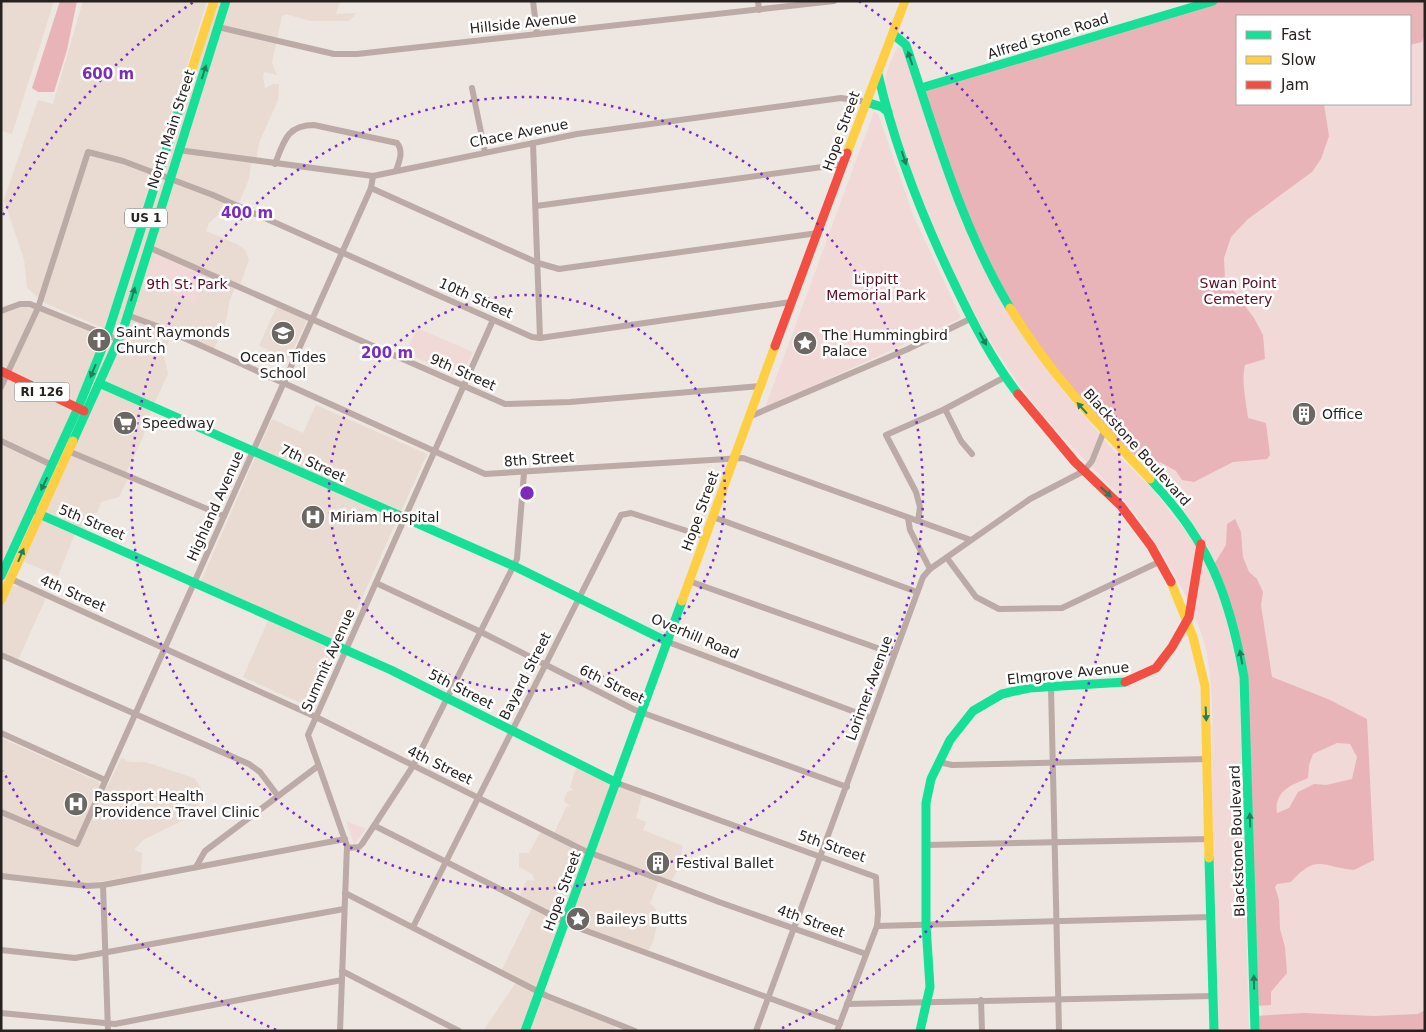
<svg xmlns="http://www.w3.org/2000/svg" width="1426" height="1032" font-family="'DejaVu Sans',sans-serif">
	<rect width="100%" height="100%" fill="#ede6e1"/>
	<g fill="#e9dbd1">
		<path d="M1,1h53l-42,133 -11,-3z"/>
		<path d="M83,1h124l-102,328 -60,-26 -18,-15 -3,-29 -20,-59 34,-100 15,4z"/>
		<path d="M214,1h126l-4,13 21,-1 -8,8h-39l-24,-7 -4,2 -10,47 5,12 -13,-3 -1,5 2,11 8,-4h6l-1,16 -19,43 -3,20 -5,1 -2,15 -11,26 -14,-3 -5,12 -10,9 -3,8 31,13 8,6 4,9 -9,26 -4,1 -6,13 -5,27 -13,27 -42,-17 -6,20 4,18 -15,32 -10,31 -17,36 3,4 -10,20 -18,5 -4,11 -7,6 -6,14 -8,-2 -18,45 -38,-16 -8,22 1,4h15l19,10 -30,66 -16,-7v-52l6,-17h-6v-273l24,-9 83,33z"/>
		<path d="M277,306l30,14 -18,39 -30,-13z"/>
		<path d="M316,405l111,49 -115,254 -69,-31 29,-65 -71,-31 71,-162 31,14z"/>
		<path d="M1,738l107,48 13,-28 9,4h15l49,16 7,10v14l-13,16 -45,22 -9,10 8,3 -1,22 -70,11 -70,-11z"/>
		<path d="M577,765l65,30 -6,23 10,4 -3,8 40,16 -6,25 -7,12 -11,-2 -9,22 6,6 -1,5 4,3 -6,25 -7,13 -79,-30 -26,72 74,29v5h-132l34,-50 -15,-11 30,-62 -14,-10 9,-18 8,1 -3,-7 -13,-7v-14h10l12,-22 12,5 13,-29 4,-1 -6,-5 1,-4 2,-5 6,-2 -3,-3z"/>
	</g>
	<g fill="#f1d9d8" fill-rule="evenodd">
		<path d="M1235,1h190v1030h-163l-8,-303 -14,-98 -31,-81 -49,-74 -63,-60zM1237,16h173v88h-173z"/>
		<path d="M898,47l6,1 149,330 60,72 43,43 34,44 21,33 10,26 18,79 10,356h-31c-2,-80 -5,-159 -6,-239 0,-43 4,-117 -10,-157 -12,-35 -32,-70 -52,-101 -29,-43 -72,-77 -105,-117 -65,-78 -110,-170 -141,-267 -4,-13 -21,-56 -19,-67 1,-12 7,-26 13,-36z"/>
		<path d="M874,112l4,2 36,103 47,101 -196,90z"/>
		<path d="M155,254l52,22 -12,28 -31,-13 1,-3 -20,-7z"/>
		<path d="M417,328l56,24 -13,26 -54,-25z"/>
		<path d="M346,821l20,8 -12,15z"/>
	</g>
	<g fill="#e9b4b8" fill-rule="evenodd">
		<path d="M60,1h17l-10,49 -13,42h-16l-6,-4z"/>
		<path d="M1218,1h207v33l-3,8 -12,3v-29h-173v88h87l5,32 -8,23 -9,13 -64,47 -17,18 -7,21 1,21 29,39 9,17 2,24 -20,6c-4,17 1,35 3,53l18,5 4,32 -3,4 -34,3 -39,20 -12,-2 -6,-9 -16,-9 -8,7 -19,-15 -44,-43 -47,-51 -76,-141 -44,-129z"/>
		<path d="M1235,519l6,13 2,25 6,15 8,7 6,13 -2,13 11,72 56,22 39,20 7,141 -20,10c-31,-3 -38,-17 -63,12l-14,2 -2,3 4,13 1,29 5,18 2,26 -16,19v13l-16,1 -11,-329 -31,-111 13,-21 1,-21zM1337,743l13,1 7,13 -5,22 -26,6 -12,-1 -16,8 -9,16 -12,5c-3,-22 14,-28 31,-35l1,-13 4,-11z"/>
		<path d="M1425,1010v21h-170v-15l49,-3 70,3 44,-2z"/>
	</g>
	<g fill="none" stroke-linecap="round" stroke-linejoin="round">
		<g stroke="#bbaaa5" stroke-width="6">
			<path d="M533,1l4,33"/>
			<path d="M758,1l1,9"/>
			<path d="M218,27l116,27h23l477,-53"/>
			<path d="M472,88l13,64"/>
			<path d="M533,143l7,195"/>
			<path d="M178,150l195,26 204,-42 264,-36 25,4"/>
			<path d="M275,164c9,-23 12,-39 39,-39l83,18c7,8 2,19 -1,28"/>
			<path d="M371,188l167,75 21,6 259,-36"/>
			<path d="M536,206l308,-42"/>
			<path d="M148,247l357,157 65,-2 191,-16"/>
			<path d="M1,311l19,-7h10l89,36"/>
			<path d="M127,315l35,13 323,146 258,-16 228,82"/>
			<path d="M1,387l37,-79 50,-156 35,9 90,34 319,142 8,1 251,-36"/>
			<path d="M945,409l16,32 11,13"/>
			<path d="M751,416l157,-67 64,-31"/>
			<path d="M1,441l51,24"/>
			<path d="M68,451l156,65"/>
			<path d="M713,517l204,75"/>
			<path d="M908,518l2,12 20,39"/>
			<path d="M918,521l2,-14 -4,-15 -30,-57 59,-26 60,-32"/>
			<path d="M947,558l29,39 23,12 63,-1 99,-47"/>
			<path d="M11,579l305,138 267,133 136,52 147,52"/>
			<path d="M689,581l205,73"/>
			<path d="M376,583l105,49 154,78 212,77"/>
			<path d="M668,642l203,76"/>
			<path d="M1,655l248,109 11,8 18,24"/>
			<path d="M1051,687l8,344"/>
			<path d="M1,733l104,47"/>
			<path d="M939,762l13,3 256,-6"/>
			<path d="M617,783l259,94 2,37 -1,12 -40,105"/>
			<path d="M1,812l76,32 294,-656 2,-12"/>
			<path d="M375,826l198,100 267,98"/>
			<path d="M926,845l284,-6"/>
			<path d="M347,848l12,-1 3,-3 51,-78 104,-207 7,-86"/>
			<path d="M196,867l9,-16 113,-85"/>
			<path d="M1,876l86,10 16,-1 242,-46"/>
			<path d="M103,885l5,146"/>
			<path d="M345,893l202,103 88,35"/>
			<path d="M877,926l335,-9"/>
			<path d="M413,927l208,-412 10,-2 75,24"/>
			<path d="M1,950l74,8 269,-49"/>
			<path d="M342,971l117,60"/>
			<path d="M981,1000l1,31"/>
			<path d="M847,1004l367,-8"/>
			<path d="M1,1013l114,11 227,-44"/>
			<path d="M340,1031l7,-185 -39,-111 185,-415"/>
			<path d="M756,1031l167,-454 7,-8 100,-70 54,-28 8,-10 12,-30"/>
		</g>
		<g stroke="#16e098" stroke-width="9">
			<path d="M893,34l13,11c30,90 55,181 104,263"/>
			<path d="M878,74c17,74 44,143 77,211 18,38 37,75 63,109"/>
			<path d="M921,88l292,-87"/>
			<path d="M866,102l16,5 6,5"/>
			<path d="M101,384l413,182 154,76"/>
			<path d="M73,441l50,-111 103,-329"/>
			<path d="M1150,479c59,62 79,115 94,198l11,354"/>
			<path d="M39,514l352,156 226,113"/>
			<path d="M1,576l77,-168 29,-72 82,-258"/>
			<path d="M1209,858l5,173"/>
			<path d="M525,1031l157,-430"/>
			<path d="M920,1031l10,-44 -4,-62v-122l5,-24 19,-39 23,-29 29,-17 27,-6 96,-6"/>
		</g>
		<g stroke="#ffcf43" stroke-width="9">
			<path d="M189,78l25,-77"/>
			<path d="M847,153l58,-152"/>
			<path d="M1010,308c40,66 88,116 140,171"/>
			<path d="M1171,582l22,55 12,49 4,172"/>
			<path d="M1,600l72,-159"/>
			<path d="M682,601l93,-255"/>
		</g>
		<g stroke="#f24e42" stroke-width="9">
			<path d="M775,346l72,-193"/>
			<path d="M1,371l83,40"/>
			<path d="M1018,394l57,68 46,44 30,40 20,36"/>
			<path d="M1125,682l31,-14 16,-21 17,-30 12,-73"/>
		</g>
	</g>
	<defs><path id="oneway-solid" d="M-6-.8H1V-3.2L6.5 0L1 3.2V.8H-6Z" transform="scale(1.25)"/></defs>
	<g fill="#1e815c">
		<use href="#oneway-solid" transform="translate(910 58) rotate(-109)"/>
		<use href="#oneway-solid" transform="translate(204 72) rotate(-72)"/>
		<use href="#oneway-solid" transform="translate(904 158) rotate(72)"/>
		<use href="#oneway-solid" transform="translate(133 294) rotate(-74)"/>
		<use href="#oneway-solid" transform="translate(983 339) rotate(61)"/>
		<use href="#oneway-solid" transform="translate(93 371) rotate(112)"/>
		<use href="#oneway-solid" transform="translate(1082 408) rotate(-132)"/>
		<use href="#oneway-solid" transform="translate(44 484) rotate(115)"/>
		<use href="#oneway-solid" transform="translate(1106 492) rotate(43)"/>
		<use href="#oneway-solid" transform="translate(21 555) rotate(-67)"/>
		<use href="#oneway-solid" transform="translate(1241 657) rotate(-100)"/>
		<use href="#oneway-solid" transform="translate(1206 714) rotate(87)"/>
		<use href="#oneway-solid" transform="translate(1250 820) rotate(-92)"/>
		<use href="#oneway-solid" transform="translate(1254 982) rotate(-91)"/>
	</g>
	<g fill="none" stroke="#7b2cbf" stroke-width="2.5" stroke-dasharray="2.5 5">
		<circle cx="527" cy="493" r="198"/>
		<circle cx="527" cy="493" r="396"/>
		<path d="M276 1030A593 593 0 0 1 3 771M3 215A593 593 0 0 1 195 1M859 1A593 593 0 0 1 778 1030"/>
	</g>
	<defs>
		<g id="school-disc" transform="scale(1.25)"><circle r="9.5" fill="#6c6763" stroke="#fff"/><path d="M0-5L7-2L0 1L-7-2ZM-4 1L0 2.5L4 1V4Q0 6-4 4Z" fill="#fff"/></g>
		<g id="church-disc" transform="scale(1.25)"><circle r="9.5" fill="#6c6763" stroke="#fff"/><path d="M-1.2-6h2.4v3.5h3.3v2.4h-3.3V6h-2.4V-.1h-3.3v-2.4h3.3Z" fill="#fff"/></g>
		<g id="sight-disc" transform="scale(1.25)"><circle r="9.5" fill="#6c6763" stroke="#fff"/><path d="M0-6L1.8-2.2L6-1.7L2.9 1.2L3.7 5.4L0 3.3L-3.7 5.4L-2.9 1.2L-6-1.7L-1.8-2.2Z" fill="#fff"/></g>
		<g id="building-disc" transform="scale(1.25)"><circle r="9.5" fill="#6c6763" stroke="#fff"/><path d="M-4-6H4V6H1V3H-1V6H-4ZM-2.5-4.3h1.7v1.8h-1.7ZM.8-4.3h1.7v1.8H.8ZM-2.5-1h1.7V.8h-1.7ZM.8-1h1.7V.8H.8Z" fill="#fff"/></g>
		<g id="supermarket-disc" transform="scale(1.25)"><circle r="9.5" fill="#6c6763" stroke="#fff"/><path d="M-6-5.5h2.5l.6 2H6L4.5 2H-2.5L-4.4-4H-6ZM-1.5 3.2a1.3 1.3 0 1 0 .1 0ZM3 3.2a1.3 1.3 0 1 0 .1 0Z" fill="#fff"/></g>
		<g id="hospital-disc" transform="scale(1.25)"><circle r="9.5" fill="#6c6763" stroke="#fff"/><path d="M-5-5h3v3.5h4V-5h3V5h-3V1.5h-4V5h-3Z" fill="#fff"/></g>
	</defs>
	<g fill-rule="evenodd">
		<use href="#school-disc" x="283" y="333"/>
		<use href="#church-disc" x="99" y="340"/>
		<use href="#sight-disc" x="805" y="343"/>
		<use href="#building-disc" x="1304" y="414"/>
		<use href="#supermarket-disc" x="125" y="423"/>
		<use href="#hospital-disc" x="313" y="517"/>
		<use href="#hospital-disc" x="76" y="804"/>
		<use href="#building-disc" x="658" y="863"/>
		<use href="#sight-disc" x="578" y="919"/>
	</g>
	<g text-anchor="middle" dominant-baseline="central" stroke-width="5" stroke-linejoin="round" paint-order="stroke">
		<g fill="#fff" stroke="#686462" stroke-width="1">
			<rect x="125" y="208.5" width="42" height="19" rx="4"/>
			<rect x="14.5" y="382.5" width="55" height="19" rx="4"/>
		</g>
		<g font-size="12" font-weight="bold" fill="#27221f">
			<text x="146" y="218">US 1</text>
			<text x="42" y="392">RI 126</text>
		</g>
		<g font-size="14" fill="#27221f" stroke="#fff">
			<text transform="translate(523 23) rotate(-6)">Hillside Avenue</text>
			<text transform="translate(1048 36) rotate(-17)">Alfred Stone Road</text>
			<text transform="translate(171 129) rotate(-72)">North Main Street</text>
			<text transform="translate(841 131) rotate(-70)">Hope Street</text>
			<text transform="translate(519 133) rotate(-11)">Chace Avenue</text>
			<text transform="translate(476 298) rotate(24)">10th Street</text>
			<text transform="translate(463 372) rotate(24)">9th Street</text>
			<text transform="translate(1137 447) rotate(48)">Blackstone Boulevard</text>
			<text transform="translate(539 459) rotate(-4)">8th Street</text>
			<text transform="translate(313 463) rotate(25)">7th Street</text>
			<text transform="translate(215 506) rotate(-66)">Highland Avenue</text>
			<text transform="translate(700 511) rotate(-70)">Hope Street</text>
			<text transform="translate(92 522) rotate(23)">5th Street</text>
			<text transform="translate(73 593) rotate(24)">4th Street</text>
			<text transform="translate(695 636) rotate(23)">Overhill Road</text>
			<text transform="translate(328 660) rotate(-66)">Summit Avenue</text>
			<text transform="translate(1068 673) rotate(-6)">Elmgrove Avenue</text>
			<text transform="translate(525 676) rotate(-63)">Bayard Street</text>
			<text transform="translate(612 684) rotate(26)">6th Street</text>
			<text transform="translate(869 688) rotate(-70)">Lorimer Avenue</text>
			<text transform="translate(461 689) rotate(27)">5th Street</text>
			<text transform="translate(440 765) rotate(26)">4th Street</text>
			<text transform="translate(1237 841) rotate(-92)">Blackstone Boulevard</text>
			<text transform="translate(832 846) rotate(19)">5th Street</text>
			<text transform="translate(562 891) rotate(-70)">Hope Street</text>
			<text transform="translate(811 921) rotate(20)">4th Street</text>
		</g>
		<g font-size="14" fill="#5d0b21" stroke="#fff">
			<text x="876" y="279">Lippitt<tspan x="876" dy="16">Memorial Park</tspan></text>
			<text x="1238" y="283">Swan Point<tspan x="1238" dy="16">Cemetery</tspan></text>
			<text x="187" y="284">9th St. Park</text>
		</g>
		<g font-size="14" fill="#27221f" stroke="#fff" text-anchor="start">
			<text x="116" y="332">Saint Raymonds<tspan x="116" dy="16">Church</tspan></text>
			<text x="822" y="335">The Hummingbird<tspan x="822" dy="16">Palace</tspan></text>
			<text x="283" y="357" text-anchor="middle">Ocean Tides<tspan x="283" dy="16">School</tspan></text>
			<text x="1322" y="414">Office</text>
			<text x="142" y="423">Speedway</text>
			<text x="330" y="517">Miriam Hospital</text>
			<text x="94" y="796">Passport Health<tspan x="94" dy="16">Providence Travel Clinic</tspan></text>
			<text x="676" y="863">Festival Ballet</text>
			<text x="596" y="919">Baileys Butts</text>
		</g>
	</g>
	<circle cx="527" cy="493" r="8" fill="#7b2cbf" stroke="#fff" stroke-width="2.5"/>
	<g font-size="15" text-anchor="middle" font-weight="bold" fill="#7b2cbf" stroke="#fff" stroke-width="5" stroke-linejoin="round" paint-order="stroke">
		<text x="108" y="79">600 m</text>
		<text x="247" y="218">400 m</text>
		<text x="387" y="358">200 m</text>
	</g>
	<rect width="1426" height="1032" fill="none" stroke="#27221f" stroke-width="5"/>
	<rect x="1236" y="15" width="175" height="90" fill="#ffffff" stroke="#a9a7a5"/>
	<rect x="1246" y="31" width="25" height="8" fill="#16e098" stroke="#a9a7a5"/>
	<text x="1281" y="40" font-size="15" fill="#27221f">Fast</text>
	<rect x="1246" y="56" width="25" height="8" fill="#ffcf43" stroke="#a9a7a5"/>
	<text x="1281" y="65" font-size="15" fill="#27221f">Slow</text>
	<rect x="1246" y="81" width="25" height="8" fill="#f24e42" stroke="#a9a7a5"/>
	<text x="1281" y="90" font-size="15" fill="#27221f">Jam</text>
</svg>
